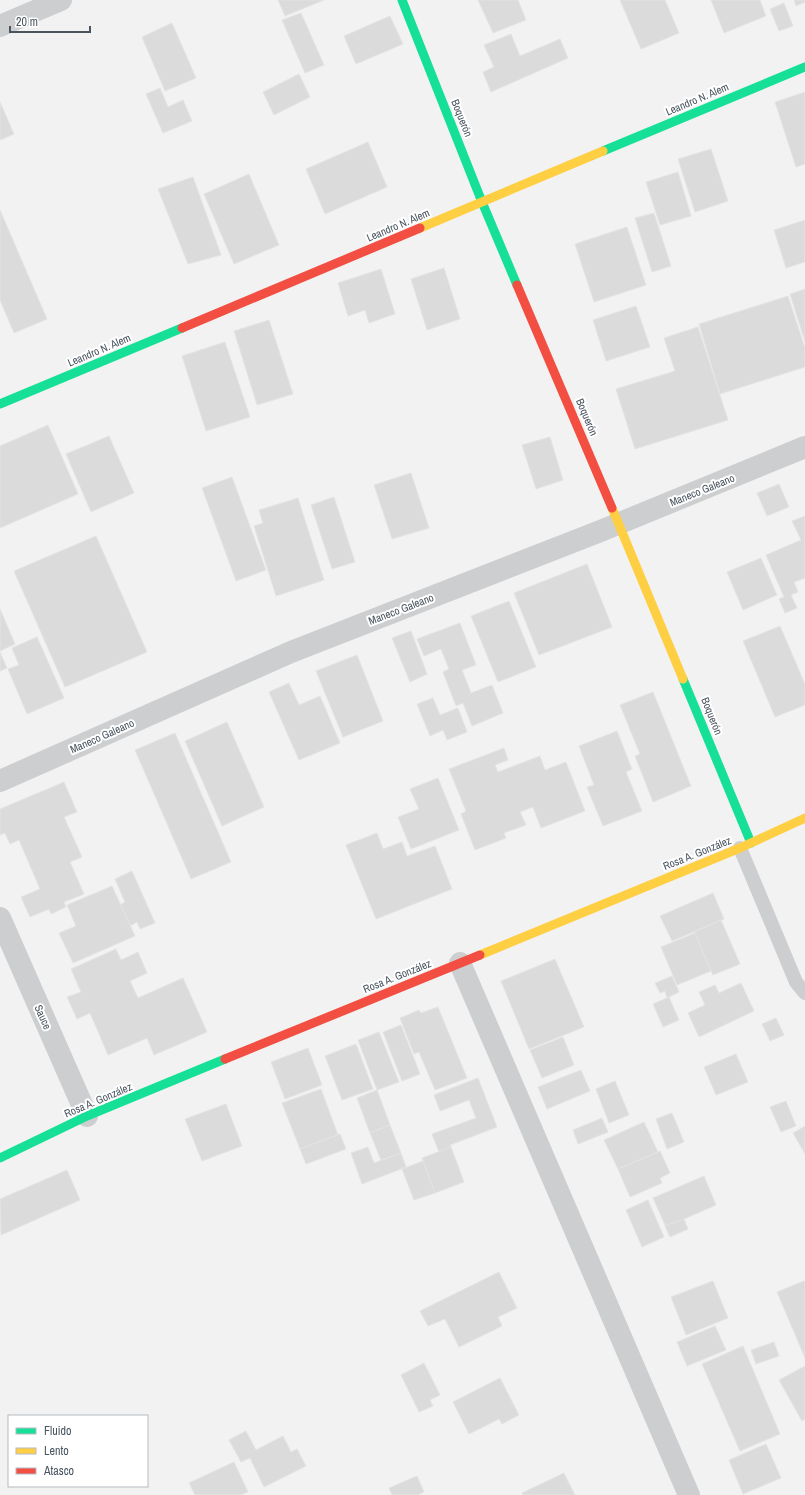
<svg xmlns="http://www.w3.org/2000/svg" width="805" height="1495" font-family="'Archivo Narrow',sans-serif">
	<rect width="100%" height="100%" fill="#f2f2f2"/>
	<g fill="#dbdbdc" stroke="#e3e4e5">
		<path d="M278,0h46l-39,16z"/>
		<path d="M478,0h40l8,20 -33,13z"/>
		<path d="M620,0h45l14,33 -38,16z"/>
		<path d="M711,0h49l6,16 -42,17z"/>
		<path d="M794,0h11v2l-9,4z"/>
		<path d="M784,3l9,23 -14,5 -9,-22z"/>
		<path d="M301,13l23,52 -19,8 -23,-53z"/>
		<path d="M390,16l13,28 -47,20 -12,-28z"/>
		<path d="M172,23l24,55 -31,13 -23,-54z"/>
		<path d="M511,34l9,22 40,-17 8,19 -77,34 -8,-20 11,-5 -10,-22z"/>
		<path d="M299,74l11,23 -36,18 -11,-23z"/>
		<path d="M160,88l8,19 15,-7 9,21 -29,12 -17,-39z"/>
		<path d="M805,92v72l-9,3 -21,-65z"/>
		<path d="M0,102l14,32 -14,6z"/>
		<path d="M368,142l19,45 -62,27 -19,-45z"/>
		<path d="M711,149l17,52 -33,11 -17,-53z"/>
		<path d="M678,172l13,44 -31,9 -14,-43z"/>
		<path d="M249,174l30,71 -45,19 -30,-70z"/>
		<path d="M193,177l28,78 -33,9 -30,-75z"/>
		<path d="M0,210l47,109 -33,14 -14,-33z"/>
		<path d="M654,213l17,53 -19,6 -17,-54z"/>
		<path d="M805,220v42l-19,6 -12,-38z"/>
		<path d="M627,227l19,58 -52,17 -19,-58z"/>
		<path d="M444,268l16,51 -33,11 -16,-51z"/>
		<path d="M381,269l14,45 -26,9 -4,-13 -17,6 -10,-33z"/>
		<path d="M805,289v53l-15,-48z"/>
		<path d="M788,296l17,52v19l-85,27 -21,-70z"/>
		<path d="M636,306l14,41 -44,14 -13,-41z"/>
		<path d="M269,320l24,74 -36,11 -23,-74z"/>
		<path d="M698,327l30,93 -93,29 -19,-60 59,-18 -11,-33z"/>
		<path d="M225,342l25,75 -44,14 -24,-75z"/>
		<path d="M48,425l30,69 -78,34v-82z"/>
		<path d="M109,436l25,57 -43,19 -25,-58z"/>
		<path d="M550,437l13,43 -27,9 -14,-44z"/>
		<path d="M411,473l18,55 -37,11 -18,-54z"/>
		<path d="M232,477l34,93 -30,11 -34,-93z"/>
		<path d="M779,484l10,23 -22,9 -10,-23z"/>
		<path d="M334,497l21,65 -23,7 -21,-64z"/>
		<path d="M298,498l26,82 -48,16 -22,-70 9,-3 -4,-13z"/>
		<path d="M805,516v62l-11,4 4,10 -7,3 6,13 -12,5 -6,-14 5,-2 -18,-42 35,-15 -9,-19z"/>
		<path d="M96,536l51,116 -82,35 -51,-116z"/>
		<path d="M761,558l16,37 -34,15 -16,-38z"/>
		<path d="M587,564l25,63 -73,28 -25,-62z"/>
		<path d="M509,601l27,66 -38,15 -27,-66z"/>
		<path d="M0,609l15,35 -15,7z"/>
		<path d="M460,623l16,42 -14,5 9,23 21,-8 11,28 -31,13 -9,-23 -7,3 -13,-34 6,-3 -8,-20 -17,7 -7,-17z"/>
		<path d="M780,626l25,58v21l-30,12 -32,-76z"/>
		<path d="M411,631l16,43 -17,8 -18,-44z"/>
		<path d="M37,637l27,61 -37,16 -19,-45 11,-4 -7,-17z"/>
		<path d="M0,652l7,16 -7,3z"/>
		<path d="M357,655l26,66 -40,16 -27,-66z"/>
		<path d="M289,683l10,22 21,-9 20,47 -41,17 -30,-68z"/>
		<path d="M653,692l38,94 -38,16 -18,-46 5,-2 -20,-49z"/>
		<path d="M433,698l7,17 18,-7 9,24 -20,8 -4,-10 -13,6 -13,-32z"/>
		<path d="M227,722l37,85 -42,19 -37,-85z"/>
		<path d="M617,731l15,38 -6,3 16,39 -39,15 -16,-39 7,-2 -15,-39z"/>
		<path d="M175,733l56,129 -40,17 -56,-129z"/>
		<path d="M504,748l4,12 -13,5 3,7 42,-16 5,14 21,-8 19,49 -44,17 -8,-21 -13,5 6,13 -22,8 2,5 -31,12 -14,-36 5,-3 -17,-42z"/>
		<path d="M438,778l21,52 -48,19 -13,-32 21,-8 -9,-20z"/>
		<path d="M64,782l13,30 -13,5 18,40 -12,5 14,32 -20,8 2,5 -15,7 -2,-5 -19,8 -9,-20 19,-8 -21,-49 -9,4 -5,-11 -5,2v-26z"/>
		<path d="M377,833l6,16 19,-7 5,14 28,-10 17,43 -76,30 -30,-74z"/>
		<path d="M132,871l23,52 -15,6 -3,-7 -7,4 -10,-21 5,-3 -10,-23z"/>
		<path d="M112,886l23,50 -62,27 -14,-30 17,-7 -9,-21z"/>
		<path d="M713,893l11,26 -52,22 -12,-25z"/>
		<path d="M721,920l19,44 -27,11 -19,-43z"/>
		<path d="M695,933l16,38 -34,14 -16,-38z"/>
		<path d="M116,949l5,11 17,-8 9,21 -17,8 8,17 45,-20 24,54 -53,23 -7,-17 -39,17 -18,-42 -13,6 -10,-22 14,-5 -10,-23z"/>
		<path d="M555,959l29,68 -55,22 -28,-68z"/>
		<path d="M672,976l7,16 -12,6 -2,-7 -5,2 -5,-10z"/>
		<path d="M741,983l13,28 -55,26 -11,-24 17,-8 -6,-13 16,-7 4,8z"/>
		<path d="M669,997l10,23 -16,7 -10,-23z"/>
		<path d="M438,1007l29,71 -32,12 -16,-38 -5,2 -14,-36 19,-8 2,3z"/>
		<path d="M776,1018l8,17 -14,6 -8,-17z"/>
		<path d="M401,1025l19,49 -18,7 -19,-49z"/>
		<path d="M379,1032l20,50 -22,8 -19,-50z"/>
		<path d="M563,1037l11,28 -32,13 -12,-28z"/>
		<path d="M356,1044l17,45 -31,11 -17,-44z"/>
		<path d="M308,1048l14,37 -37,14 -14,-37z"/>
		<path d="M736,1054l12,28 -32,13 -12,-28z"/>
		<path d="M581,1070l9,21 -43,18 -9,-22z"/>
		<path d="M478,1078l19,49 -47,18 1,2 -12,5 -7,-18 44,-16 -7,-18 -29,11 -6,-16z"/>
		<path d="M615,1081l14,34 -20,8 -13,-34z"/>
		<path d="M321,1089l17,46 -38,14 -18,-46z"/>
		<path d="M377,1090l13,35 -20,8 -13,-35z"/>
		<path d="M786,1101l10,25 -15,6 -11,-25z"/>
		<path d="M226,1104l16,42 -40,15 -17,-42z"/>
		<path d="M672,1113l12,29 -17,7 -11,-30z"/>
		<path d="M602,1118l6,14 -30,12 -5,-14z"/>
		<path d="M644,1122l14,30 -40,17 -14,-29z"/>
		<path d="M390,1125l11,28 -20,7 -11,-27z"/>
		<path d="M805,1126v28l-12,-21z"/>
		<path d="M340,1134l6,15 -40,15 -6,-15z"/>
		<path d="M368,1147l6,16 27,-10 5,14 -44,17 -11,-31z"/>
		<path d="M451,1147l13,35 -29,11 -13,-35z"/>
		<path d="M660,1151l10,22 -10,5 2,5 -32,14 -12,-28z"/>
		<path d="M423,1161l12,32 -21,7 -12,-31z"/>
		<path d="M67,1170l13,30 -79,35 -1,-36z"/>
		<path d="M704,1176l12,29 -50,22 -13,-29z"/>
		<path d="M648,1200l16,37 -22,10 -16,-37z"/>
		<path d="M684,1219l4,10 -18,8 -5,-11z"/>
		<path d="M499,1272l18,36 -19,9 4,9 -43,21 -14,-28 -17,7 -8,-15z"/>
		<path d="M713,1281l15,37 -42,17 -15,-38z"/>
		<path d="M804,1281l1,1v76l-28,-66z"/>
		<path d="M715,1326l11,24 -39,16 -10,-24z"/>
		<path d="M774,1342l5,14 -23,8 -5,-14z"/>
		<path d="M743,1346l37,88 -40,17 -38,-87z"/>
		<path d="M424,1363l16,32 -10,5 3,6 -14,6 -18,-37z"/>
		<path d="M805,1366v53l-3,2 -23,-41z"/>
		<path d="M500,1378l19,37 -17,9 -3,-5 -30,15 -16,-32z"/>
		<path d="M246,1431l10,19 27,-14 8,16 6,-3 9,17 -42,21 -14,-29 -9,4 -12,-22z"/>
		<path d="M766,1444l15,34 -38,16 -14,-34z"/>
		<path d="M234,1462l14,30 -8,3h-45l-6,-12z"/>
		<path d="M564,1473l11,22h-52l-1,-2z"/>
		<path d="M417,1476l7,16 -6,3h-26l-3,-7z"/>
	</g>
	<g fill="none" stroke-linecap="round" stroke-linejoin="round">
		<path stroke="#ccced0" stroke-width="14" d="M740,848l56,134 9,11"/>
		<g stroke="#ccced0" stroke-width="22">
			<path d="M0,26l61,-26"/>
			<path d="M0,781l291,-129 307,-120 207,-85"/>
			<path d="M0,918l87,198"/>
			<path d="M460,963l229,532"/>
		</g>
		<g stroke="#16e098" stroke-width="9">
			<path d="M402,0l80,202 35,83"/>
			<path d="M603,151l202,-84"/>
			<path d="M0,404l182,-76"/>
			<path d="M683,679l68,164"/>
			<path d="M0,1158l87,-42 138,-57"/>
		</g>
		<g stroke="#ffcf43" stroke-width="9">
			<path d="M420,228l183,-77"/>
			<path d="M612,508l71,171"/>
			<path d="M480,955l260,-107 65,-30"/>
		</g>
		<g stroke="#f24e42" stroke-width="9">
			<path d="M517,285l95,223"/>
			<path d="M182,328l238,-100"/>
			<path d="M225,1059l255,-104"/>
		</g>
	</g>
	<g text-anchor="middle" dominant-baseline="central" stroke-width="4" stroke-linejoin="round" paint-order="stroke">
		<g font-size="11" fill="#49545f" stroke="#fff">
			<text transform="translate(697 99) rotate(-23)">Leandro N. Alem</text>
			<text transform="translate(462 118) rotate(68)">Boquerón</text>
			<text transform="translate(398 225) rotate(-23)">Leandro N. Alem</text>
			<text transform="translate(99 350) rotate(-23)">Leandro N. Alem</text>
			<text transform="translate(587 417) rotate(67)">Boquerón</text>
			<text transform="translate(702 490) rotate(-22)">Maneco Galeano</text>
			<text transform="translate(401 609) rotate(-21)">Maneco Galeano</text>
			<text transform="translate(712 716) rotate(68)">Boquerón</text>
			<text transform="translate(102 736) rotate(-24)">Maneco Galeano</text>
			<text transform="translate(697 853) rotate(-22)">Rosa A. González</text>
			<text transform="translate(397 976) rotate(-22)">Rosa A. González</text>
			<text transform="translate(43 1017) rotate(66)">Sauce</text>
			<text transform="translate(98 1100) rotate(-23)">Rosa A. González</text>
		</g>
	</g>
	<rect x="8" y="1415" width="140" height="72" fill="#ffffff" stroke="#b6bbbf"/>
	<rect x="16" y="1428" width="20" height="6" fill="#16e098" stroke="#b6bbbf"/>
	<text x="44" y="1435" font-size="12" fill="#49545f">Fluido</text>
	<rect x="16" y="1448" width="20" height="6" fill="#ffcf43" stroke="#b6bbbf"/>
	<text x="44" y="1455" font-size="12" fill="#49545f">Lento</text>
	<rect x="16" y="1468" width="20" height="6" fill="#f24e42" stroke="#b6bbbf"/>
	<text x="44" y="1475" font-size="12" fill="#49545f">Atasco</text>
	<path d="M10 26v6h80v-6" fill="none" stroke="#49545f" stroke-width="2"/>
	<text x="16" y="26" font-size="12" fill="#49545f" stroke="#ffffff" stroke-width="3" paint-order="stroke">20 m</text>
</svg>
